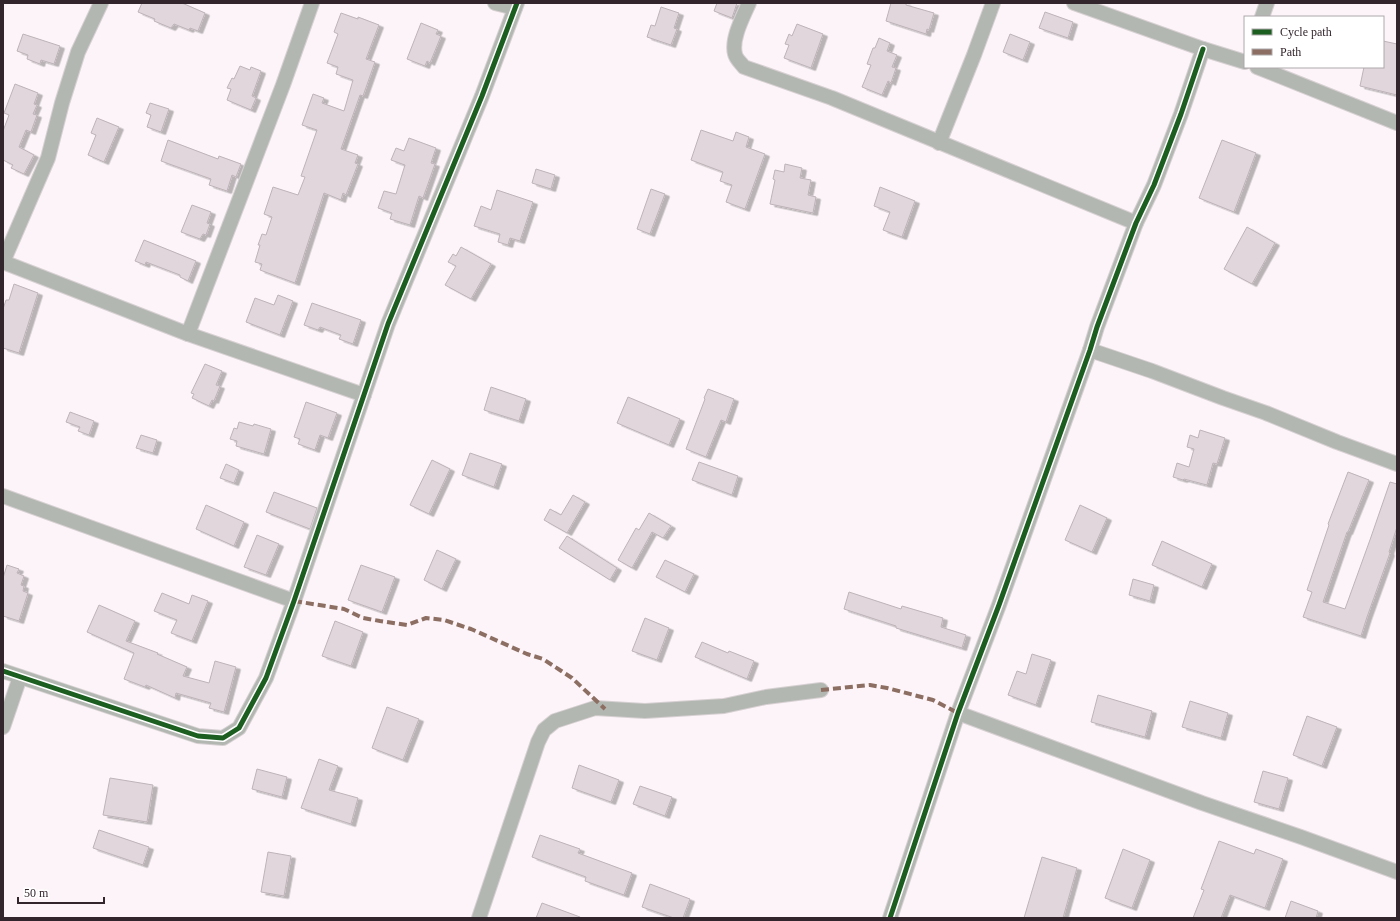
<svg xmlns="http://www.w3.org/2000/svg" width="1400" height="921" font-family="Georgia,serif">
	<defs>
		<filter id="shadow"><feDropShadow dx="4.5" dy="2.5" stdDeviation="0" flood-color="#0004"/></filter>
	</defs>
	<rect width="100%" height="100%" fill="#fcf4f8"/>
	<g fill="#e0d6db" stroke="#bdb3b8" filter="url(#shadow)">
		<path d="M142,3h40l23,10 -7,18 -8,-3 -1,2 -15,-6 -3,4 -17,-7 1,-2 -17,-7z"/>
		<path d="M717,3h20l-5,15 -18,-7z"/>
		<path d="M891,3h15v2l28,8 -5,17 -2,-1 -1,5 -40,-13z"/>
		<path d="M661,7l18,6 -5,15 3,1 -6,16 -24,-8 4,-12 4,1z"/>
		<path d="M1045,12l28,10 -5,16 -29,-10z"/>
		<path d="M341,13l17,6v-2l21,8 -13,34 9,3 -12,34 -3,-1 -19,54 17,6 -3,8 3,1 -12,31 -3,-2 -2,7 -17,-7 -29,90 -35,-13 2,-6 -7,-2 5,-17h-2l4,-11 4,1 6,-18 -8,-3 9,-27 25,8 7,-18 -4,-1 16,-46 -15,-5 11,-31 11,4 -2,5 22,8 9,-31 -17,-6 2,-7 -11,-4 11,-29 -4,-2z"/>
		<path d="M421,23l17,7 -2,4 5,2 -11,27 -3,-2 -2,5 -18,-7z"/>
		<path d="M797,24l26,10 -12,34 -27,-10 5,-13 -4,-1 4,-10 3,2z"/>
		<path d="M23,34l37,12 -6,18 -13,-4 -1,4 -13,-5 1,-4 -11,-4z"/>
		<path d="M1010,34l20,8 -7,18 -20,-8z"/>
		<path d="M879,38l11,5 -3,8 10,4 -5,12 4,1 -5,15 -3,-2 -6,14 -20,-8 9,-22 -4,-1 6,-16h2z"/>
		<path d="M1383,41l14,3v51l-37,-9 4,-19h19z"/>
		<path d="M240,66l10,4 1,-3 10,4 -9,25 4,2 -5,12 -24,-10 4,-11 -4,-1 5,-10 2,1z"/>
		<path d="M15,84l23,9 -4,11 3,1 -4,9 4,1 -6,17 -5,-2 -7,17 15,8 -10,19 -13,-6 2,-3 -10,-5v-29l6,-16 -5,-2z"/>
		<path d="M150,103l19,6 -8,23 -14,-5 4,-12 -5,-2z"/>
		<path d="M97,118l22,9 -15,35 -16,-7 8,-20 -5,-2z"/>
		<path d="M701,130l32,11 3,-9 13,5 -3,10 19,7 -20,55 -19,-7 6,-17 -12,-4 3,-9 -32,-12z"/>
		<path d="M409,138l27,10 -5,15 4,1 -12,34 -4,-2 -9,29 -20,-6 2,-6 -14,-5 6,-17 12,3 9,-29 -14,-5 5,-12 8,3z"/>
		<path d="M168,140l50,19 1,-3 22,8 -5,13 -4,-2 -5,16 -18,-6 2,-6 -50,-18z"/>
		<path d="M1222,140l34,13 -22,59 -35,-14z"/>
		<path d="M785,164l17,4 -2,10 11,2 -3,15 8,2 -3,16 -43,-9 5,-24 -2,-1 2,-9 9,2z"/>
		<path d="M536,169l19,6 -4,14 -19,-6z"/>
		<path d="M880,187l35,14 -13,36 -19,-7 7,-18 -16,-6z"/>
		<path d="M651,189l14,5 -15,40 -13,-5z"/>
		<path d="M497,190l36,12 -13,39 -10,-3 -2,7 -10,-3 2,-8 -26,-8 7,-20 10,4z"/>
		<path d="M192,205l19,7 -4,11 3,1 -4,11 -3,-1 -3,5 -19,-7z"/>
		<path d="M1247,227l28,16 -23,41 -28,-15z"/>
		<path d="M144,240l52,21 -8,20 -8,-4v-2l-34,-13 -1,3 -10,-4z"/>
		<path d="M461,247l30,17 -20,35 -26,-14 11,-19 -8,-4 5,-8 3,2z"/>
		<path d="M14,284l24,9 -19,60 -16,-5v-39l3,-9h3z"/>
		<path d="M278,295l15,6 -13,34 -34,-13 9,-24 19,7z"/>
		<path d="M312,303l49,17 -8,24 -14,-5 2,-4 -21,-8 -2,3 -14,-5z"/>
		<path d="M205,364l17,7 -6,14 4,1 -6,15 -2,-1 -3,6 -17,-8 2,-4 -3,-1z"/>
		<path d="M491,387l35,12 -7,22 -35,-11z"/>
		<path d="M708,389l26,10 -8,23 -5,-2 -15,37 -20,-8 19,-50 -1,-1z"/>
		<path d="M628,397l52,22 -11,26 -52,-22z"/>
		<path d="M306,402l31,11 -9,25 -8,-3 -5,15 -17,-6 2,-5 -6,-2z"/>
		<path d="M70,412l24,9 -5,14 -11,-4 2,-4 -14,-5z"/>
		<path d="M239,422l14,4 1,-2 17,5 -7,25 -28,-8 1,-5 -7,-2 4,-11 3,1z"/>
		<path d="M1200,430l25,8 -8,26 -4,-1 -6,22 -23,-6 -1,1 -10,-3 4,-14 12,4 5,-18 -7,-2 3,-12 8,3z"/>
		<path d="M141,435l16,5 -4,13 -17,-5z"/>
		<path d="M470,453l32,11 -8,23 -32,-12z"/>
		<path d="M432,460l18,9 -21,45 -19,-9z"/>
		<path d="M699,462l39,14 -6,19 -40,-15z"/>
		<path d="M226,464l13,6 -5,13 -14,-5z"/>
		<path d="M1348,472l21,8 -21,52h-1l-24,70 22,7 26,-72 19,-55 7,2v43l-8,25 1,1 -23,64 -6,19 -58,-19 9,-25 -5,-2 22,-65 -1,-1z"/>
		<path d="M274,492l43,16 -7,21 -44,-17z"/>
		<path d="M573,495l12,7 -18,31 -23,-13 6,-11 11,6z"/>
		<path d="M206,505l38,17 -10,24 -38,-17z"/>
		<path d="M1080,505l27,13 -15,34 -27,-12z"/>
		<path d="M649,513l22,13 -8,12 -11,-6 -20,36 -14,-8 18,-32 3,2z"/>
		<path d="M257,535l22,9 -13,31 -22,-8z"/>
		<path d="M567,536l50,32 -7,12 -51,-32z"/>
		<path d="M1162,541l50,23 -10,23 -50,-22z"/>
		<path d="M437,550l19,9 -14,30 -18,-9z"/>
		<path d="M665,560l29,14 -9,18 -29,-15z"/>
		<path d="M7,565l12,4 -2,4 7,3 -3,9 3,1 -1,5 5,2 -9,28 -16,-5v-38z"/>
		<path d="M361,565l34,12 -13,35 -34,-12z"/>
		<path d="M1133,579l21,6 -4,16 -21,-6z"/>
		<path d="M849,592l52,17 1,-3 41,12 -2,9 25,8 -4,13 -66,-20v-2l-52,-17z"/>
		<path d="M162,593l27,11 3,-9 16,6 -16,40 -21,-8 6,-13 -23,-9z"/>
		<path d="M99,605l36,16 -9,20 32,12 -1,1 30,13 -4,9 26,7 6,-22 21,6 -12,45 -15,-4 2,-5 -35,-10 -1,5 -29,-13 -1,2 -21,-8 10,-26 -47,-21z"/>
		<path d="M645,618l24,10 -12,32 -25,-9z"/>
		<path d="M335,621l28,11 -12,34 -29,-10z"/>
		<path d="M702,642l26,11 1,-2 25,10 -7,18 -52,-22z"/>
		<path d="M1032,654l19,6 -15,45 -28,-10 9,-24 9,3z"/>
		<path d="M1098,695l54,16 -7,26 -54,-15z"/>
		<path d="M1190,701l38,12 -7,25 -39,-11z"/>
		<path d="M387,707l32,12 -16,41 -31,-12z"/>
		<path d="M1307,716l30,11 -15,39 -29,-11z"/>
		<path d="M319,759l19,7 -9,24 29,8 -7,26 -50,-16z"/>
		<path d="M579,765l40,15 -8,22 -39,-14z"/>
		<path d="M257,769l30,8 -5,20 -30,-8z"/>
		<path d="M1263,771l25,7 -9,31 -25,-7z"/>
		<path d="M110,778l43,7 -6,37 -44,-7z"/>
		<path d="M640,786l32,11 -7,19 -32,-12z"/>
		<path d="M99,830l50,17 -6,18 -50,-17z"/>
		<path d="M540,835l40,14 -2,4 54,20 -8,22 -39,-14 1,-4 -54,-20z"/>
		<path d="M1219,841l35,13 2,-5 27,10 -18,49 -35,-13 -9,23h-28l11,-28 -3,-1z"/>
		<path d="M1123,849l27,11 -18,48 -27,-10z"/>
		<path d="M268,852l23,4 -7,40 -23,-4z"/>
		<path d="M1042,857l35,11 -14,50h-39z"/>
		<path d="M650,884l40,15 -7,19h-9l-32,-11z"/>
		<path d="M1291,901l27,10 -2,7h-31z"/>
		<path d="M542,903l38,14v1h-44z"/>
	</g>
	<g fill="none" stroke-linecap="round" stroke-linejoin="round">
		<g stroke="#d7d0d3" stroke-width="16">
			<g id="minor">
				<path d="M495,3l20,5"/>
				<path d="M749,3c-6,14 -18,36 -14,51 1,5 6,9 9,13l88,31 304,125"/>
				<path d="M1074,3l129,46 42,13"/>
				<path d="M1262,17l5,-14"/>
				<path d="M1257,67l140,56"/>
				<path d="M939,143l35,-88 19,-52"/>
				<path d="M3,262l185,72 176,61"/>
				<path d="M3,262l45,-104 14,-55 16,-51 23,-49"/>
				<path d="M188,334l95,-249 29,-82"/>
				<path d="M1090,350l62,21 71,27 43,15 71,29 60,22"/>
				<path d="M3,496l291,105"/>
				<path d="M3,671l195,65 25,2 16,-10 27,-50 28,-77 94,-277 94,-228 35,-93"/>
				<path d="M958,713l244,90 99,34 96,35"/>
				<path d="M3,727l17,-50"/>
				<path d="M479,918l59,-176 6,-12 11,-9 40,-13 50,3 79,-5 42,-9 55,-7"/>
				<path d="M890,918l68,-205 41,-108 91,-255 7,-23 39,-104 18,-38 27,-71 22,-65"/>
			</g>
		</g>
		<use href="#minor" stroke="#b2b7b1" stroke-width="14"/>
		<g stroke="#8d6e63" stroke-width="4" stroke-dasharray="8 4" stroke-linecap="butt">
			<path d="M294,601l50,8 19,9 17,3 27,4 19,-7 18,2 27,9 56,25 16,5 29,19 33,31"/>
			<path d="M821,690l49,-5 17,3 46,12 25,13"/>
		</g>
		<g stroke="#fff" stroke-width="8">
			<g id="cycleway">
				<path d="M3,671l195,65 25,2 16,-10 27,-50 28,-77 94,-277 94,-228 35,-93"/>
				<path d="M890,918l68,-205 41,-108 91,-255 7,-23 39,-104 18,-38 27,-71 22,-65"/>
			</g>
		</g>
		<use href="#cycleway" stroke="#1b5e20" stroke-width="5"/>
	</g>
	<rect width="1400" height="921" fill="none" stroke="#32252c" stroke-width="8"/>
	<rect x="1244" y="16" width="140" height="52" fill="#ffffff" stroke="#ada8ab"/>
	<rect x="1252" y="29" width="20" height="6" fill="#1b5e20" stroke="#ada8ab"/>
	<text x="1280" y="36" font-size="12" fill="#32252c">Cycle path</text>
	<rect x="1252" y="49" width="20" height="6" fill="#8d6e63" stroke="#ada8ab"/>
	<text x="1280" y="56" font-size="12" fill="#32252c">Path</text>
	<path d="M18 897v6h86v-6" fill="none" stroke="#32252c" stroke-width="2"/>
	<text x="24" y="897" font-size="12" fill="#32252c" stroke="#ffffff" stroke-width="3" paint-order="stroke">50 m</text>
</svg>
